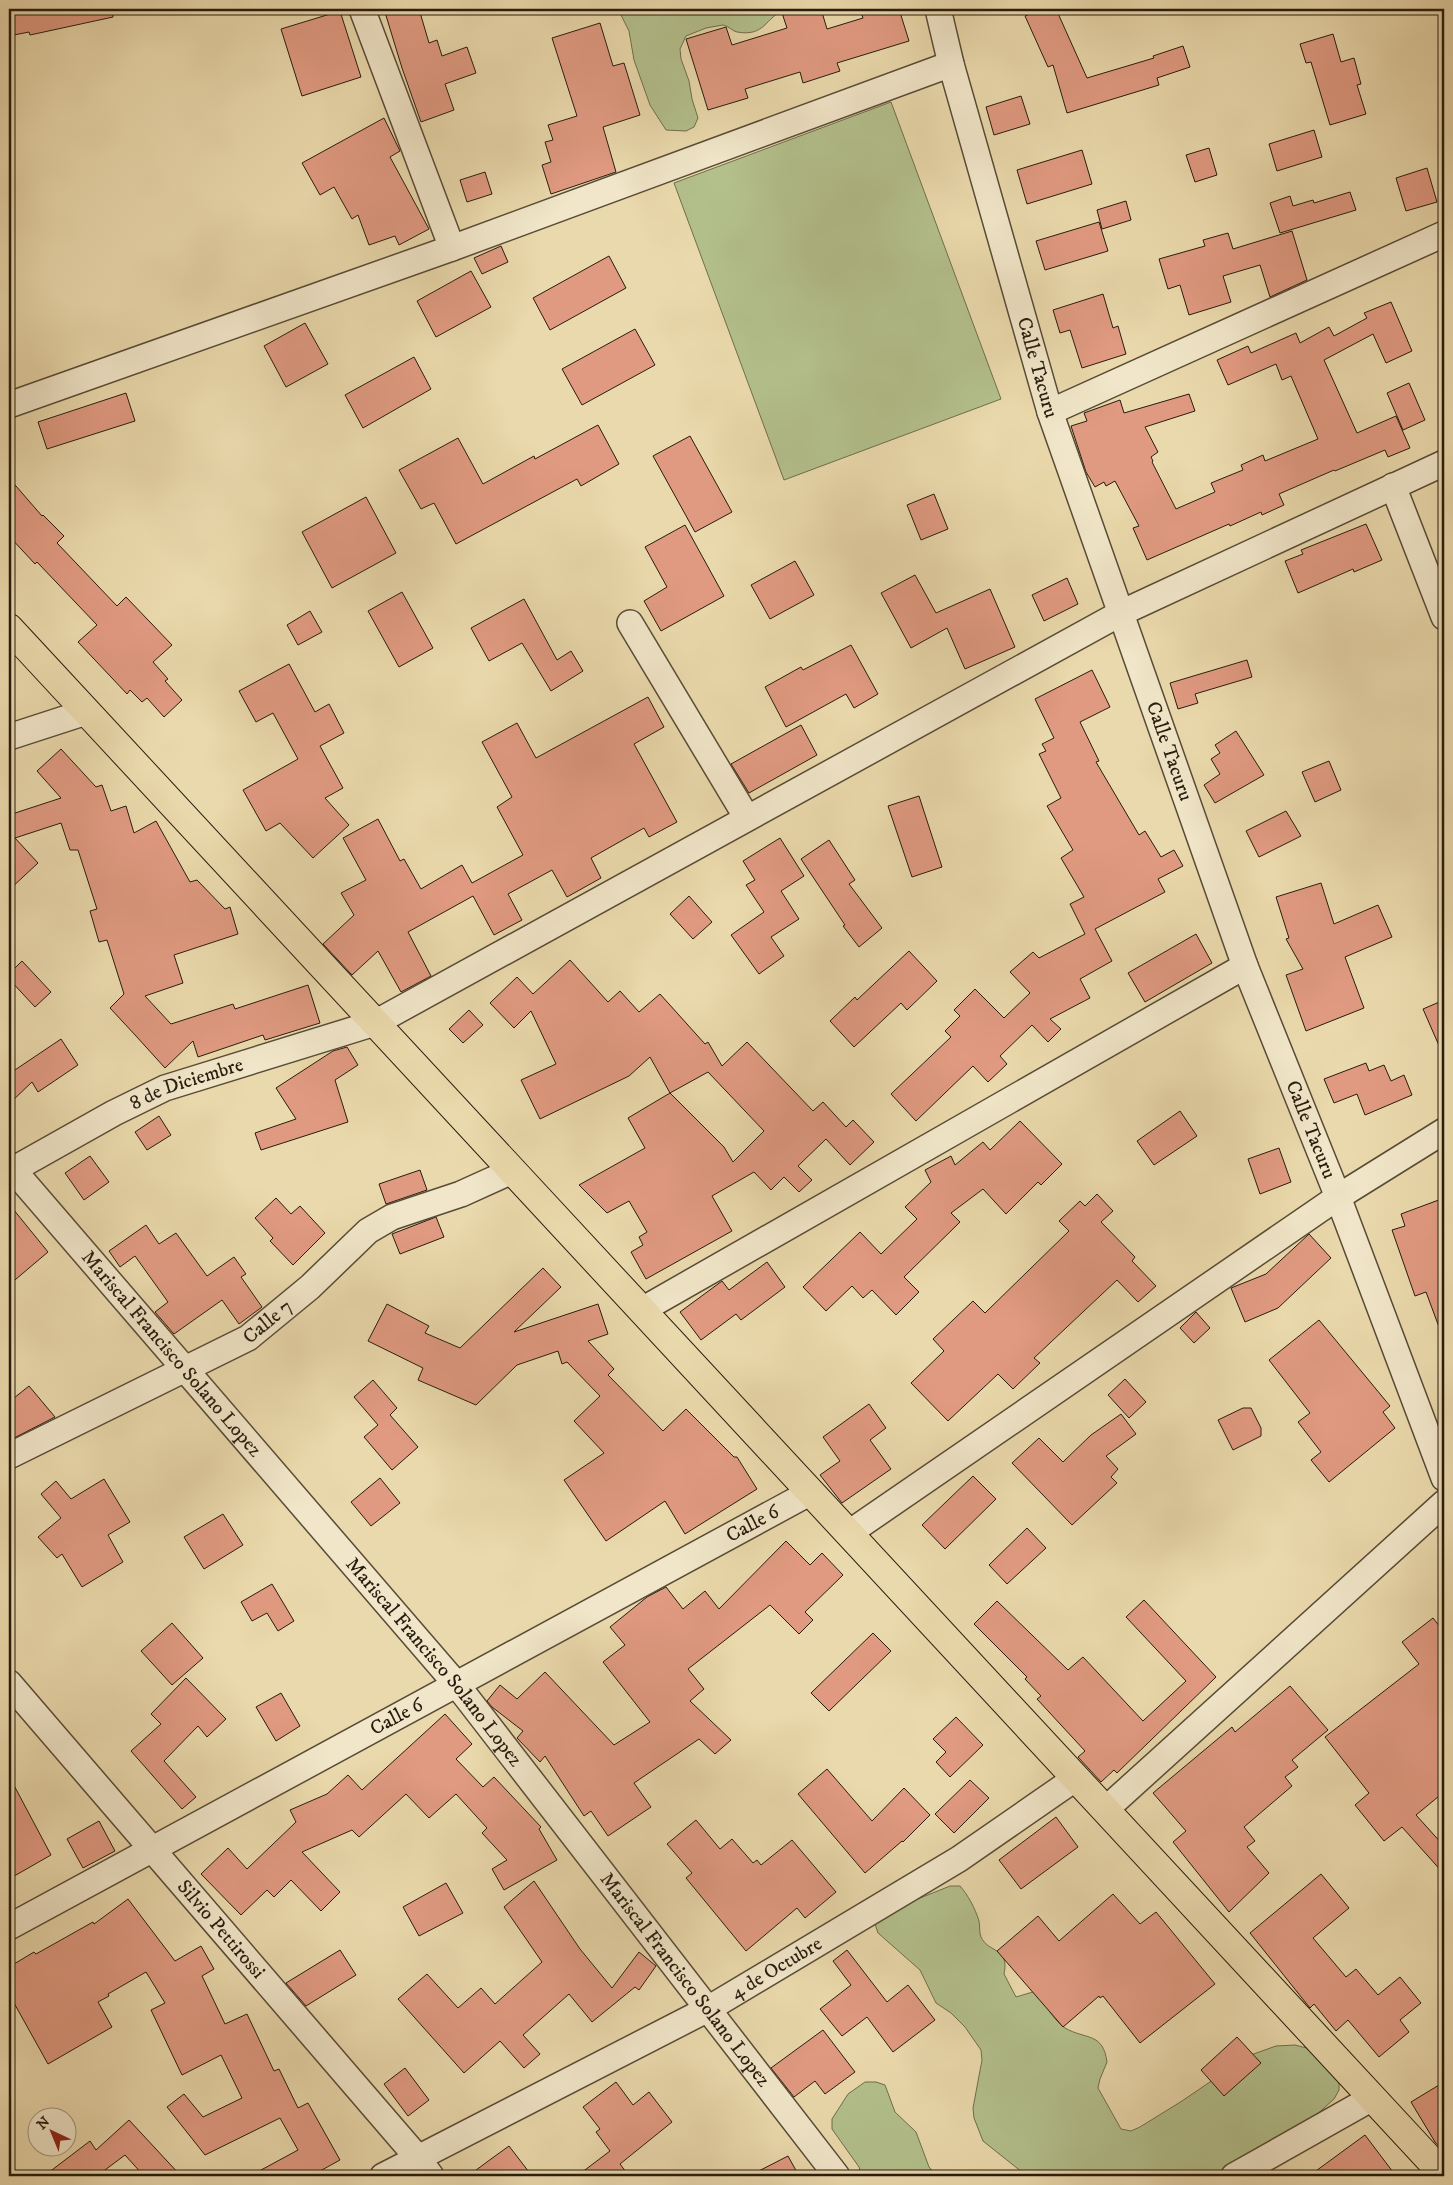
<svg xmlns="http://www.w3.org/2000/svg" width="1453" height="2185" font-family="'IM FELL DW Pica',serif">
	<rect width="100%" height="100%" fill="#ead9ac"/>
	<filter id="stains"><feTurbulence type="fractalNoise" baseFrequency=".004" numOctaves="4"/><feColorMatrix values="0 0 0 0 .2 0 0 0 0 .09 0 0 0 0 .02 0 0 0 .5 -.17"/></filter>
	<radialGradient id="worn" r=".72"><stop offset=".6" stop-color="#630" stop-opacity="0"/><stop offset="1" stop-color="#630" stop-opacity=".3"/></radialGradient>
	<g fill="#b3c08c" stroke="#6e6e4d">
		<path d="M618,9h31l4,4h5l14,-4h113c-20,9 -20,28 -48,23 -5,-1 -8,-6 -14,-7l-17,3 -20,8 -6,13 1,10 8,22 3,18 6,19 -4,9 -8,4 -20,-1 -16,-25 -16,-45 -5,-29z"/>
		<path d="M891,102l110,297 -217,81 -110,-297z"/>
		<path d="M950,1886h10c8,9 15,22 19,35 1,5 0,11 2,16 7,16 29,10 23,37l12,23 20,-6c8,11 17,29 29,37 21,12 38,4 42,34l-7,17 -2,9 23,41 10,2 9,-4 42,-26 66,-45 28,-10 19,-1 19,5 25,30v10l-5,9 -21,19 -81,49 -23,9h-182l-29,-23 -15,-12 -9,-23 -1,-10 9,-48 -1,-10 -16,-23 -14,-14 -15,-10 -16,-33 -42,-37 -3,-9 3,-9z"/>
		<path d="M865,2082h11l9,3 10,27 21,20 13,35 8,9h-75l-3,-9 -27,-38v-10l16,-25z"/>
	</g>
	<g fill="#e09a81" stroke="#281c0e" fill-rule="evenodd">
		<path d="M9,9h104v8l-83,18 -1,-3 -20,4z"/>
		<path d="M384,9h35l10,34 8,-3 5,16 25,-9 9,26 -31,11 9,26 -33,12 -19,-54z"/>
		<path d="M795,9h26l6,20 36,-11 -3,-9h39l10,32 -72,22 3,8 -37,12 -3,-11 -55,17 3,9 -40,12 -22,-71 40,-12 6,18 55,-17 -5,-15z"/>
		<path d="M1041,9h15l31,69 67,-20 -1,-2 30,-10 7,21 -33,11 2,7 -92,28 -14,-48 -5,2 -23,-51z"/>
		<path d="M340,11l21,66 -59,19 -21,-67z"/>
		<path d="M600,23l13,43 11,-3 16,52 -37,12 13,45 -65,22 -9,-29 9,-3 -6,-20 8,-2 -5,-15 29,-9 -25,-78z"/>
		<path d="M1333,34l8,28 13,-4 7,26 -4,1 9,29 -36,11 -19,-63 -5,1 -6,-19z"/>
		<path d="M1021,96l9,28 -36,11 -8,-28z"/>
		<path d="M384,118l16,33 -10,6 39,72 -30,16 -4,-9 -26,9 -11,-30 -6,4 -18,-32 -14,8 -18,-32z"/>
		<path d="M1314,130l8,27 -45,14 -8,-27z"/>
		<path d="M1209,148l8,27 -22,7 -9,-27z"/>
		<path d="M1082,150l10,34 -65,20 -10,-34z"/>
		<path d="M1427,168l10,34 -31,9 -10,-33z"/>
		<path d="M485,172l7,22 -25,8 -7,-22z"/>
		<path d="M1350,192l6,18 -76,23 -10,-30 20,-7 3,10 20,-6 1,3z"/>
		<path d="M1126,201l5,19 -29,9 -5,-19z"/>
		<path d="M1099,222l9,29 -63,19 -9,-29z"/>
		<path d="M1292,231l15,49 -37,17 -10,-32 -37,11 8,26 -42,13 -9,-30 -12,4 -9,-30 46,-13 -2,-6 25,-7 5,16z"/>
		<path d="M501,246l7,16 -26,12 -8,-16z"/>
		<path d="M609,256l17,32 -76,42 -17,-32z"/>
		<path d="M471,271l20,36 -55,30 -19,-36z"/>
		<path d="M1103,294l10,34 5,-2 8,28 -44,14 -12,-38 -10,3 -7,-23z"/>
		<path d="M1391,302l21,49 -26,12 -13,-29 -49,26 33,73 39,-17 14,32 -22,9 -3,-7 -50,21 -1,-1 -55,24 5,11 -22,10 -1,-3 -31,14 -1,-2 -82,36 -14,-32 6,-2 -24,-45 -9,5 -2,-4 -9,5 -9,-15 -15,-46 16,-5 -3,-8 36,-13 4,13 65,-19 6,17 -50,16 13,25 -7,5 2,4 -1,1 24,47 39,-17 -4,-9 32,-13 -2,-5 22,-10 2,6 53,-22 -27,-63 -9,4 -6,-16 -48,21 -11,-25 31,-14 3,7 45,-20 4,10 29,-16 5,9 33,-18 -3,-5z"/>
		<path d="M305,323l23,41 -42,23 -22,-41z"/>
		<path d="M635,329l20,36 -73,40 -20,-36z"/>
		<path d="M414,357l17,32 -68,39 -18,-33z"/>
		<path d="M1409,383l16,37 -22,10 -16,-37z"/>
		<path d="M126,393l9,28 -88,28 -9,-27z"/>
		<path d="M598,425l21,39 -38,22 -4,-7 -121,65 -22,-41 -13,6 -22,-39 59,-32 25,46 51,-28 1,3z"/>
		<path d="M690,436l42,76 -37,20 -42,-76z"/>
		<path d="M9,478l33,38 1,-1 21,21 -7,7 60,63 9,-9 46,48 -19,17 15,17 -3,2 17,19 -18,17 -17,-19 -5,4 -12,-12 -3,4 -49,-52 19,-17 -60,-63 -2,2 -26,-28z"/>
		<path d="M934,494l14,35 -27,11 -14,-35z"/>
		<path d="M366,497l30,56 -64,35 -30,-56z"/>
		<path d="M1366,524l16,36 -28,12 -1,-3 -55,24 -13,-32 18,-7 -2,-4z"/>
		<path d="M685,525l39,71 -63,35 -17,-30 23,-14 -22,-40z"/>
		<path d="M795,561l19,34 -44,24 -19,-34z"/>
		<path d="M915,575l21,38 54,-24 25,58 -50,22 -18,-41 -36,20 -30,-55z"/>
		<path d="M1067,578l11,26 -34,17 -12,-26z"/>
		<path d="M402,592l31,56 -34,19 -31,-56z"/>
		<path d="M524,599l33,61 14,-9 12,20 -32,20 -29,-48 -33,18 -18,-33z"/>
		<path d="M310,611l12,21 -24,13 -11,-20z"/>
		<path d="M851,645l27,49 -24,14 -8,-14 -60,33 -21,-40 36,-20 2,3z"/>
		<path d="M1247,660l5,17 -57,17 3,9 -20,6 -8,-26z"/>
		<path d="M289,664l26,48 14,-8 15,29 -24,13 23,42 -18,10 24,27 -36,33 -33,-35 -14,8 -23,-41 55,-31 -25,-46 -17,9 -17,-31z"/>
		<path d="M1092,670l18,37 -30,15 19,39 -3,1 43,73 6,-4 16,26 13,-7 9,16 -25,13 7,13 -70,37 17,32 -32,18 10,19 -40,21 11,10 -13,13 -16,-17 -32,31 7,8 -19,18 -15,-16 -57,55 -25,-27 60,-57 -6,-6 15,-15 -6,-6 21,-21 29,29 26,-25 -20,-21 23,-20 6,6 46,-24 -15,-30 14,-7 -23,-39 12,-8 -26,-44 14,-8 -22,-44 7,-3 -4,-7 12,-6 -19,-39z"/>
		<path d="M648,697l16,30 -30,17 43,78 -28,15 -5,-9 -53,30 10,20 -34,19 -15,-27 -44,24 14,26 -28,15 -21,-39 -65,36 23,44 -30,16 -23,-41 -26,24 -29,-31 31,-29 -13,-22 25,-13 -23,-42 35,-19 22,42 4,-2 17,30 41,-24 10,18 51,-28 -26,-48 15,-10 -30,-55 35,-19 19,35z"/>
		<path d="M801,725l16,30 -68,38 -18,-29z"/>
		<path d="M1236,731l28,44 -49,28 -11,-18 16,-11 -9,-15 9,-6 -5,-8z"/>
		<path d="M61,749l35,38 6,-2 9,26 15,-5 8,27 22,-12 34,61 7,-2 28,29 5,-2 8,27 -64,21 9,28 -38,13 26,28 62,-20 2,5 73,-24 12,38 -55,17 -2,-5 -65,22 -5,-16 -28,27 -29,-32 -26,-28 14,-14 -17,-54 -8,2 -9,-31 7,-2 -19,-59h-8l-9,-27 -46,15 23,25 -29,27v-75l52,-17 -24,-27z"/>
		<path d="M1329,761l12,29 -26,12 -13,-30z"/>
		<path d="M919,796l23,71 -30,10 -24,-71z"/>
		<path d="M1286,811l15,25 -42,21 -13,-26z"/>
		<path d="M780,838l24,38 -23,15 18,28 -28,18 13,19 -25,18 -28,-39 33,-23 -18,-27 9,-5 -12,-19z"/>
		<path d="M829,840l26,40 -6,4 33,44 -23,19 -16,-21 2,-1 -44,-66z"/>
		<path d="M1321,883l13,41 44,-19 14,32 -47,20 19,51 -58,23 -20,-56 17,-6 -17,-30 3,-1 -13,-41z"/>
		<path d="M689,896l23,26 -19,17 -23,-25z"/>
		<path d="M1196,934l16,29 -67,39 -17,-29z"/>
		<path d="M909,951l28,30 -30,29 -6,-7 -47,44 -24,-26 25,-24 2,3z"/>
		<path d="M570,960l38,42 12,-11 19,21 21,-18 45,50 3,-2 14,24 25,-24 66,69 10,-9 23,25 7,-7 21,22 -24,23 -24,-26 -28,27 14,14 -13,12 -15,-15 -13,13 -17,-18 -42,24 20,35 -86,48 -15,-27 12,-7 -4,-8 8,-5 -18,-31 -22,12 -28,-28 66,-37 -17,-30 42,-25 -20,-36 -21,19 -89,43 -19,-39 35,-16 -25,-53 -17,17 -24,-25 27,-26 16,17zM708,1072l56,59 -31,31 -9,-15 -54,-54z"/>
		<path d="M22,961l29,31 -16,15 -26,-28v-5z"/>
		<path d="M1444,1000v57l-21,-48z"/>
		<path d="M469,1010l14,15 -20,18 -14,-14z"/>
		<path d="M61,1039l17,26 -40,27 -6,-10 -23,22v-30z"/>
		<path d="M347,1047l11,18 -23,15 13,42 -87,28 -6,-17 41,-14 -20,-31 57,-37z"/>
		<path d="M1366,1063l3,8 15,-6 7,16 13,-6 8,20 -47,20 -8,-21 -23,9 -10,-24z"/>
		<path d="M1180,1111l17,25 -43,29 -17,-24z"/>
		<path d="M159,1116l12,19 -24,15 -12,-18z"/>
		<path d="M1020,1121l42,43 -21,21 -3,-3 -32,32 -23,-25 -32,24 9,9 -56,55 15,15 -23,23 -24,-25 -9,8 -11,-12 -26,25 -23,-24 57,-55 21,22 36,-35 -12,-12 26,-25 -6,-12 26,-14 4,9 28,-23 7,8z"/>
		<path d="M1279,1148l12,34 -31,12 -12,-35z"/>
		<path d="M90,1156l19,26 -25,18 -19,-27z"/>
		<path d="M420,1170l7,20 -41,14 -7,-20z"/>
		<path d="M1097,1194l16,17 -12,11 34,35 -3,4 24,25 -18,16 -21,-22 -83,78 6,5 -27,26 -15,-15 -50,47 -37,-38 33,-32 -11,-12 40,-38 12,12 84,-82 -10,-10 21,-20 5,5z"/>
		<path d="M276,1198l15,16 9,-8 25,27 -32,32 -23,-24 3,-3 -18,-20z"/>
		<path d="M1444,1198v136l-2,1 -16,-43 -11,4 -23,-66 13,-4 -4,-12z"/>
		<path d="M9,1204l39,48 -39,33z"/>
		<path d="M436,1217l8,20 -44,17 -8,-20z"/>
		<path d="M146,1225l13,19 17,-11 31,43 27,-19 12,17 -5,3 21,30 -23,17 -17,-24 -48,34 -19,-22 13,-10 -33,-46 -15,11 -11,-16z"/>
		<path d="M1309,1234l22,24 -53,50 -33,14 -14,-34 35,-14z"/>
		<path d="M767,1262l18,25 -44,33 -5,-6 -35,26 -21,-28 42,-31 7,9z"/>
		<path d="M543,1268l18,19 -47,45 84,-28 10,30 -20,7 26,28 -6,6 55,56 23,-22 48,48h3l20,32 -72,45 -20,-33 -59,40 -42,-61 40,-27 -30,-32 26,-25 -33,-34 -5,2 -4,-13 -41,14 -41,40 -58,-25 5,-12 -55,-27 19,-37 42,22 -4,7 35,15z"/>
		<path d="M1196,1312l14,16 -16,15 -14,-15z"/>
		<path d="M1319,1320l71,86 -7,6 12,16 -66,54 -18,-22 10,-8 -23,-30 12,-9 -41,-53z"/>
		<path d="M1125,1379l21,23 -17,16 -21,-23z"/>
		<path d="M373,1380l24,28 -7,7 28,32 -26,23 -28,-33 14,-12 -24,-28z"/>
		<path d="M29,1386l26,31 -41,21 -5,-7v-29z"/>
		<path d="M869,1404l17,24 -16,12 21,29 -49,34 -22,-28 20,-14 -17,-24z"/>
		<path d="M1243,1408h8l10,20v8l-28,14 -15,-30z"/>
		<path d="M1121,1414l15,20 -30,22 12,13 -7,8 6,6 -45,42 -60,-62 27,-25 24,24 28,-27z"/>
		<path d="M973,1476l23,23 -51,50 -23,-24z"/>
		<path d="M380,1478l20,25 -29,23 -20,-24z"/>
		<path d="M104,1479l26,43 -22,13 15,27 -41,25 -20,-33 -5,4 -19,-21 23,-19 -20,-24 15,-13 15,18z"/>
		<path d="M223,1514l20,31 -39,24 -20,-32z"/>
		<path d="M1027,1528l19,20 -39,36 -18,-19z"/>
		<path d="M786,1541l24,24 12,-12 21,22 -38,37 8,8 -14,14 -29,-29 -82,64 16,20 -14,12 41,39 -16,14 -16,-15 -65,44 17,24 -43,29 -17,-25 -7,5 -39,-60 -5,6 -23,-24 6,-7 -31,-24 -5,-6 13,-16 17,14 28,-27 69,73 36,-23 -47,-60 22,-17 -15,-18 37,-30 19,-10 17,22 22,-18 14,18z"/>
		<path d="M272,1584l22,37 -16,10 -11,-18 -15,8 -11,-19z"/>
		<path d="M1144,1600l72,77 -99,96 -3,-3 -13,12 -23,-25 7,-6 -48,-52 4,-3 -16,-17 2,-2 -53,-53 23,-23 71,69 15,-13 60,64 43,-40 -60,-64z"/>
		<path d="M1433,1618l11,14v160l-28,23 28,31v28l-42,-47 -18,14 -29,-36 14,-12 -44,-56 94,-73 -17,-22z"/>
		<path d="M172,1623l31,35 -31,27 -31,-34z"/>
		<path d="M873,1633l18,18 -62,60 -18,-18z"/>
		<path d="M186,1678l40,41 -19,18 -9,-11 -34,35 32,36 -14,12 -51,-58 30,-27 -10,-10z"/>
		<path d="M1290,1686l38,44 -36,30 6,7 -13,10 7,9 -48,41 11,14 -8,6 22,26 -40,39 -56,-70 13,-11 -33,-38 79,-66 3,5z"/>
		<path d="M281,1693l19,33 -24,15 -20,-34z"/>
		<path d="M445,1714l27,30 -16,15 27,28 11,-10 47,50 -2,2 18,31 -53,30 -12,-21 15,-9 -25,-27 5,-5 -31,-34 -27,24 -23,-24 -47,43 -7,-7 -50,22 38,40 -19,19 -30,-31 -17,17 -7,-7 -26,25 -40,-41 27,-26 19,21 49,-47 -6,-12 37,-16 21,-19 14,15z"/>
		<path d="M956,1717l27,28 -33,32 -14,-15 10,-10 -13,-13z"/>
		<path d="M827,1769l45,52 32,-33 26,27 -27,27 -1,-1 -37,32 -67,-79z"/>
		<path d="M9,1776l42,79 -42,24z"/>
		<path d="M970,1780l19,18 -35,35 -19,-19z"/>
		<path d="M1056,1817l22,30 -57,42 -22,-29z"/>
		<path d="M696,1820l24,29 12,-10 21,24 4,-3 4,5 31,-25 44,52 -31,26 -8,-10 -51,43 -60,-73 6,-5 -25,-29z"/>
		<path d="M99,1821l16,30 -32,17 -16,-29z"/>
		<path d="M1321,1874l28,34 -36,30 33,39 10,-8 22,26 22,-18 21,26 -21,17 9,12 -30,25 -31,-37 -12,11 -22,-27 -4,4 -60,-75z"/>
		<path d="M534,1881l46,68 32,39 27,-36 17,14 -17,24 -4,-3 -43,35 -23,-28 -46,41 17,19 -16,14 -24,-27 -36,32 -66,-74 29,-25 31,34 23,-20 14,16 47,-42 -38,-55z"/>
		<path d="M446,1883l17,30 -44,23 -16,-29z"/>
		<path d="M1113,1894l27,30 16,-12 59,72 -75,59 -37,-47 -3,2 -1,-2 -36,31 -66,-76 41,-35 21,25z"/>
		<path d="M128,1899l47,62 26,-15 13,23 -12,7 23,48 22,-10 27,57 5,-2 19,39 10,-5 32,57 -29,16h-61l48,-26 -18,-32 -75,37 -38,-48 17,-13 19,23 39,-19 -21,-43 -39,20 -31,-65 14,-7 -19,-31 -38,22 1,2 -11,6 14,25 -64,37 -39,-70v-27l25,-15 2,2 57,-32 1,2z"/>
		<path d="M340,1950l16,25 -50,31 -20,-23z"/>
		<path d="M847,1950l40,52 21,-17 27,35 -42,32 -26,-35 -25,19 -22,-27 31,-24 -18,-24z"/>
		<path d="M823,2030l32,42 -30,22 -10,-13 -21,16 -23,-29z"/>
		<path d="M1237,2037l24,26 -37,33 -23,-26z"/>
		<path d="M405,2068l24,32 -21,16 -24,-32z"/>
		<path d="M616,2082l17,23 16,-13 23,30 -52,42 9,12h-52l33,-25 -14,-19 4,-3 -17,-22z"/>
		<path d="M1444,2082v70l-9,-10 -24,-40z"/>
		<path d="M129,2120l52,56h-37l-19,-21 -28,21h-53l46,-35 6,9z"/>
		<path d="M1365,2135l31,41h-87z"/>
		<path d="M509,2146l23,30h-64l23,-17z"/>
		<path d="M788,2156l11,20h-50z"/>
	</g>
	<g fill="none" stroke-linecap="round" stroke-linejoin="round">
		<g stroke="#584b36" stroke-width="28">
			<g id="minor">
				<path d="M362,9l90,239"/>
				<path id="s1" d="M938,9l13,55 99,348 195,554 93,231 106,281"/>
				<path d="M9,405l443,-157 499,-184"/>
				<path d="M1050,412l394,-178"/>
				<path d="M1393,486l51,131"/>
				<path d="M630,623l117,195"/>
				<path d="M9,737l77,-25"/>
				<path id="s2" d="M9,1165l448,520 380,491"/>
				<path id="s3" d="M9,1172l105,-59 51,-25 210,-65 746,-410 323,-150"/>
				<path d="M642,1310l603,-344"/>
				<path id="s4" d="M9,1456l239,-118 62,-51 58,-56 24,-14 69,-23 51,-23"/>
				<path d="M849,1533l489,-336 106,-66"/>
				<path id="s5" d="M9,1683l408,474 14,19"/>
				<path d="M1105,1810l339,-307"/>
				<path id="s6" d="M9,1927l802,-435"/>
				<path id="s7" d="M383,2176l325,-167 251,-150 117,-81"/>
				<path d="M1234,2176l138,-78"/>
			</g>
		</g>
		<g stroke="#281c0e" stroke-width="30">
			<path id="major" d="M9,628l1435,1547"/>
		</g>
		<use href="#minor" stroke="#f1e6c9" stroke-width="25"/>
		<use href="#major" stroke="#ead9ac" stroke-width="28"/>
	</g>
	<g text-anchor="middle" dominant-baseline="central" stroke-width="5" stroke-linejoin="round" paint-order="stroke">
		<g font-size="20" fill="#281c0e" stroke="#f1e6c9">
			<text stroke="none"><textPath href="#s1" startOffset="372">Calle Tacuru</textPath></text>
			<text stroke="none"><textPath href="#s1" startOffset="778">Calle Tacuru</textPath></text>
			<text stroke="none"><textPath href="#s3" startOffset="199">8 de Diciembre</textPath></text>
			<text stroke="none"><textPath href="#s1" startOffset="1182">Calle Tacuru</textPath></text>
			<text stroke="none"><textPath href="#s4" startOffset="292">Calle 7</textPath></text>
			<text stroke="none"><textPath href="#s2" startOffset="249">Mariscal Francisco Solano Lopez</textPath></text>
			<text stroke="none"><textPath href="#s6" startOffset="846">Calle 6</textPath></text>
			<text stroke="none"><textPath href="#s2" startOffset="654">Mariscal Francisco Solano Lopez</textPath></text>
			<text stroke="none"><textPath href="#s6" startOffset="441">Calle 6</textPath></text>
			<text stroke="none"><textPath href="#s5" startOffset="325">Silvio Pettirossi</textPath></text>
			<text stroke="none"><textPath href="#s7" startOffset="445">4 de Octubre</textPath></text>
			<text stroke="none"><textPath href="#s2" startOffset="1059">Mariscal Francisco Solano Lopez</textPath></text>
		</g>
	</g>
	<rect width="1453" height="2185" fill="none" stroke="#ead9ac" stroke-width="30"/>
	<rect x="10" y="10" width="1433" height="2165" fill="none" stroke="#281c0e" stroke-width="2.5"/>
	<rect x="15" y="15" width="1423" height="2155" fill="none" stroke="#281c0e"/>
	<g transform="translate(52 2132) rotate(316)"><circle r="24" fill="#f1e6c9" stroke="#a1957e"/>
	<path d="M0-4L9 19L0 12L-9 19Z" fill="#8f2418"/>
	<text y="-8" font-size="14" font-weight="bold" text-anchor="middle" fill="#281c0e">N</text>
	</g>
	<rect width="100%" height="100%" filter="url(#stains)"/>
	<rect width="100%" height="100%" fill="url(#worn)"/>
</svg>
